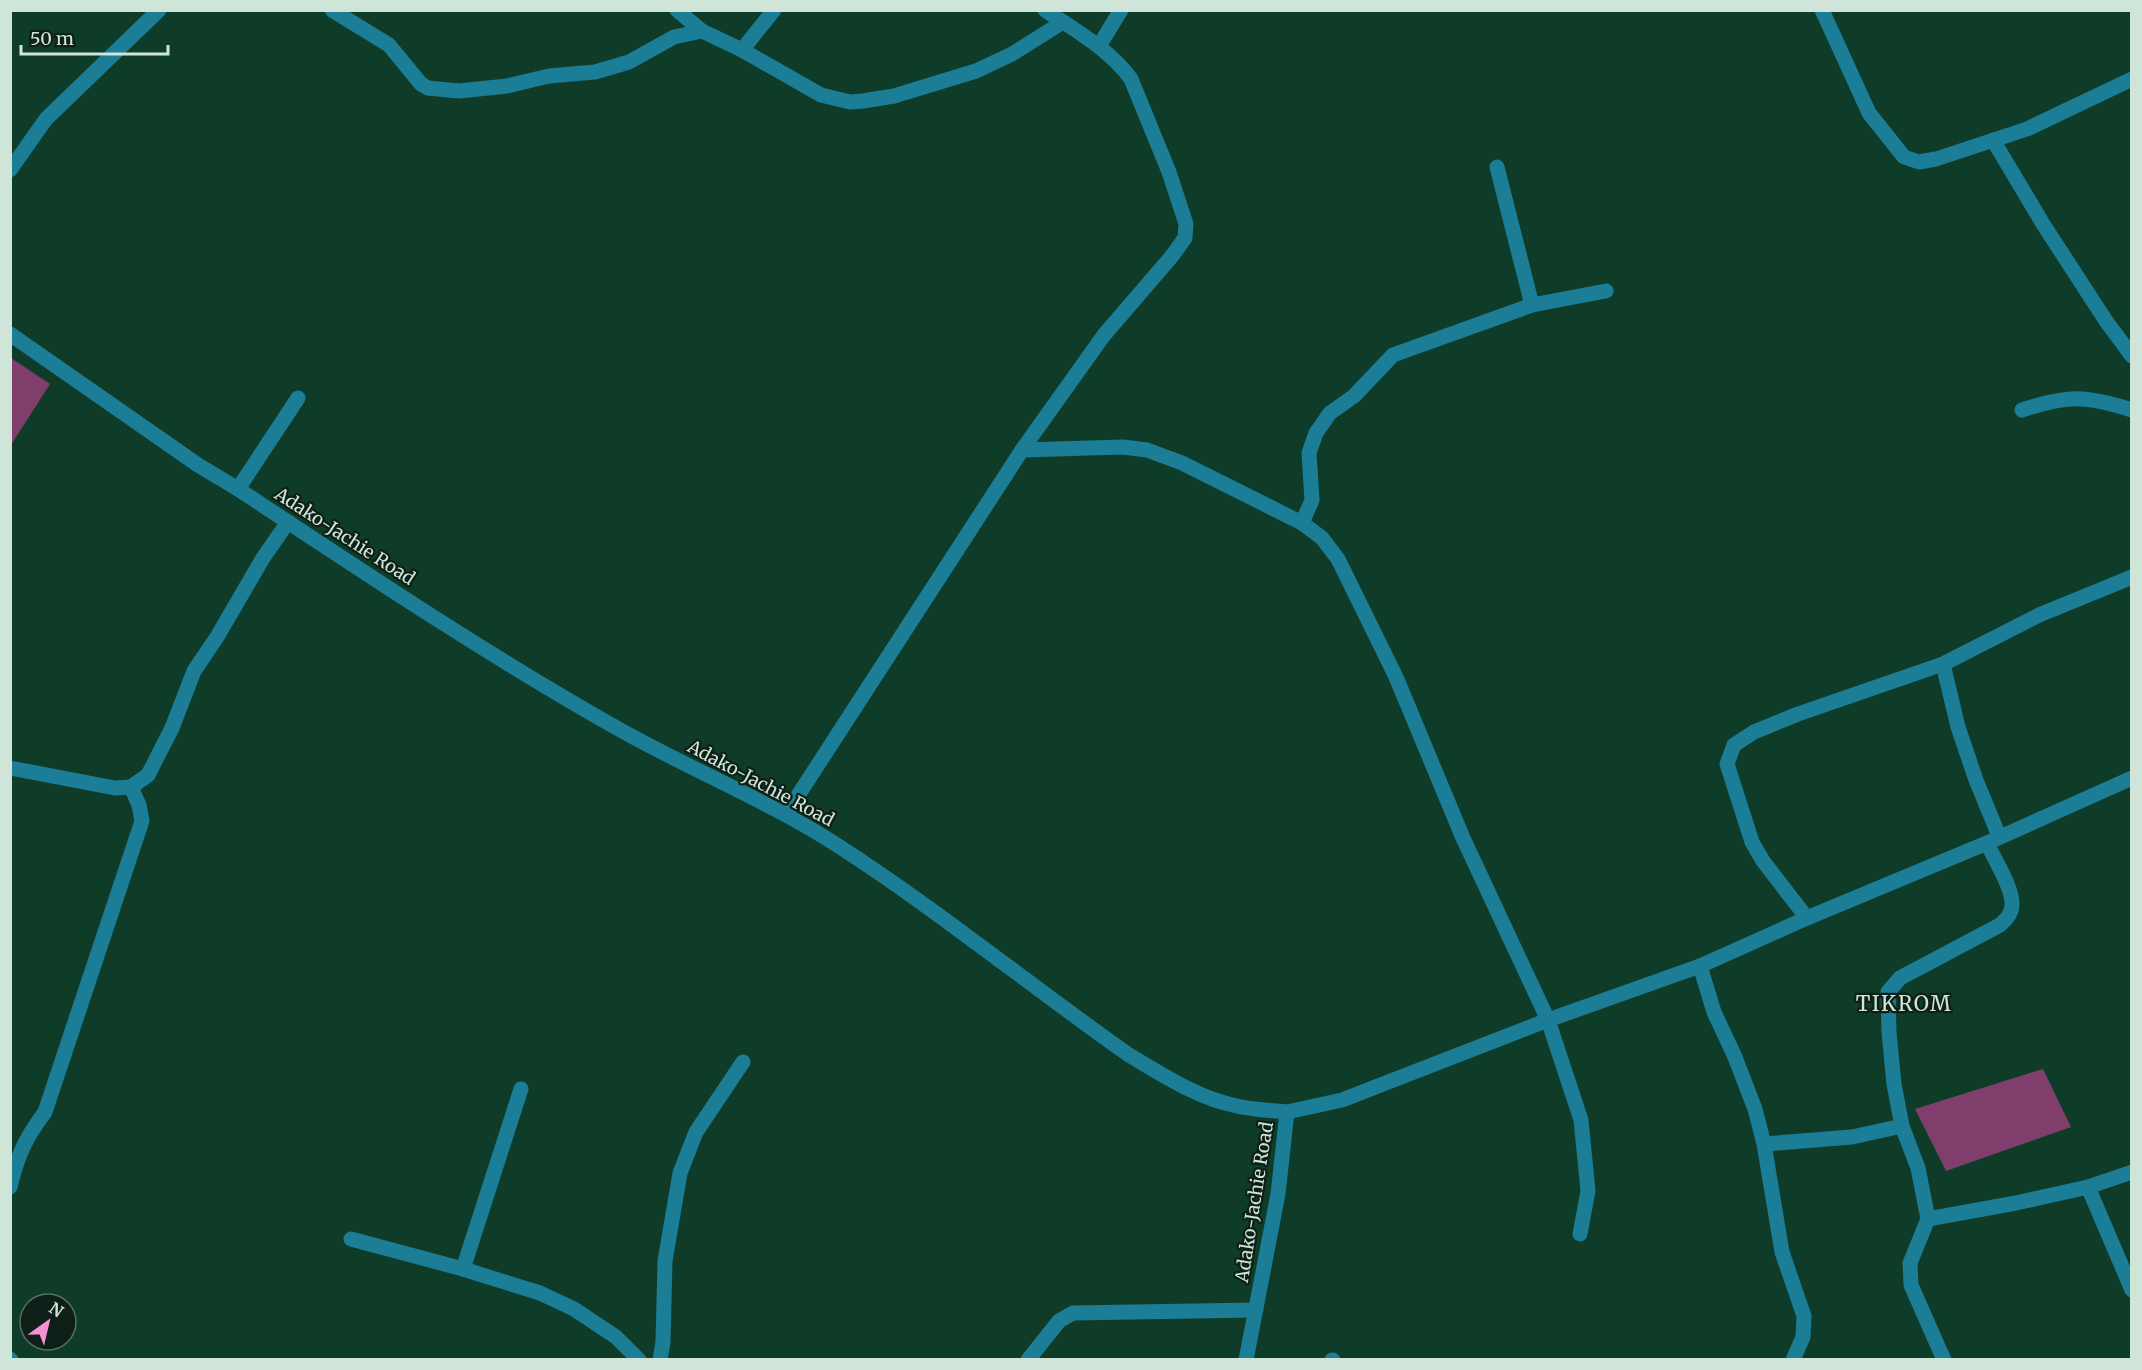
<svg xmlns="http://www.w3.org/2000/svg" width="2142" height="1370" font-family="Merriweather,serif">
	<rect width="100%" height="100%" fill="#0f3c28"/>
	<g fill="#803e6d">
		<path d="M11,358l39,26 -39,61z"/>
		<path d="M2043,1069l28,58 -125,44 -31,-62z"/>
	</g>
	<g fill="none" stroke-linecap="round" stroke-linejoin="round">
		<g stroke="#1b7d96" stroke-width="15">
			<path d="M332,10l57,35 32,39 7,4 31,3 48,-5 42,-10 46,-4 34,-10 45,-25 28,-6"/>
			<path d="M677,10l25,21 40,19 32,-40"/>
			<path d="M1822,10l47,103 35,44 15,5 17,-3 91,-30 105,-50"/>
			<path d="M1099,46l22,-36"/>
			<path d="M742,50l79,45 29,7 13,-1 31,-5 82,-25 36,-17 51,-32"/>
			<path d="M1993,140l50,84 63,97 26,35"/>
			<path d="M1497,167l35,138"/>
			<path d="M10,170l36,-51 113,-109"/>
			<path d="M10,334l188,131 40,24c124,82 248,165 377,238 74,42 154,74 225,120 99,64 192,140 289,208 34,20 68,43 108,51 16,4 34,4 50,6l-9,82 -32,166"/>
			<path d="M2022,410c46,-15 63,-15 110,0"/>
			<path d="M1022,450l101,-3 24,3 35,13 120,60 20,15 16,21 58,118 67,161 85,182 33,100 7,71 -8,43"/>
			<path d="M238,489l60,-91"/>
			<path d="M1302,523l10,-23 -3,-47 7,-20 14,-20 24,-17 39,-41 139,-50 74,-14"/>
			<path d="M1943,664l15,63 18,53 23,56"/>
			<path d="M10,768l105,20 16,-1 17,-12 24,-47 22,-57 23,-34 46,-79 25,-36"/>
			<path d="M786,814l236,-364 82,-115 68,-79 13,-18 1,-14 -17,-52 -38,-93c-22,-30 -55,-48 -86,-69"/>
			<path d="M1807,918l-44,-57 -11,-19 -25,-78 7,-19 20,-13 44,-18 145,-50 96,-49 93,-38"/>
			<path d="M1700,966l14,46 21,45 20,52 9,35 18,108 22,64 -1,21 -10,23"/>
			<path d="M1287,1112l55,-12 206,-80 152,-54 107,-48 180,-75 145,-65"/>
			<path d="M1764,1144l88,-7 50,-11"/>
			<path d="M10,1187c8,-33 15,-48 35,-75l97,-291 -3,-16 -8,-18"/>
			<path d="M2088,1187l44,103"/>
			<path d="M1928,1219l-10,-51 -16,-42 -8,-42 -5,-52 -1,-40 12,-14 100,-53c6,-5 12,-11 12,-20 1,-17 -18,-46 -25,-62"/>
			<path d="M351,1239l112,30 77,24 34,16 42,28 23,23"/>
			<path d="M463,1269l58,-180"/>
			<path d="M10,1359l1,1"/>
			<path d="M660,1360l3,-18 2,-81 15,-88 16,-41 47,-70"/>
			<path d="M1028,1360l31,-39 14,-8 183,-3"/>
			<path d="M1332,1360h1"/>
			<path d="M1944,1360l-33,-75 -1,-22 18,-44 88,-16 72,-16 44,-15"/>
		</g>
	</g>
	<g text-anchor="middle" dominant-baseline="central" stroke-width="4.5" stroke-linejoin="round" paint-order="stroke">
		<g font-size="18" fill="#cee5d8" stroke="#0d1f16">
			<text transform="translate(345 536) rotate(33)">Adako-Jachie Road</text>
			<text transform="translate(761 783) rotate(28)">Adako-Jachie Road</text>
			<text transform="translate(1254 1202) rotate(-81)">Adako-Jachie Road</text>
		</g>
		<g font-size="21" letter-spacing="1.5" fill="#cee5d8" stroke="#0d1f16">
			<text x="1904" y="1003">TIKROM</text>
		</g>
	</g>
	<rect width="2142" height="1370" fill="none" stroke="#cee5d8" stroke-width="24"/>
	<g transform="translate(48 1322) rotate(34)"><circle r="28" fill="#0d1f16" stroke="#5a6e64" stroke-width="1.5"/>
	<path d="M0-4.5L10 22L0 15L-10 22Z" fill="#f491d4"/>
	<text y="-9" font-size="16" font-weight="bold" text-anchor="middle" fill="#cee5d8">N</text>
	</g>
	<path d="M21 45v9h147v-9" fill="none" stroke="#cee5d8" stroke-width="3"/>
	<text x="30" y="45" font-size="18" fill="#cee5d8" stroke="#0d1f16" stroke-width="4.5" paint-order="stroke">50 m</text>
</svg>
